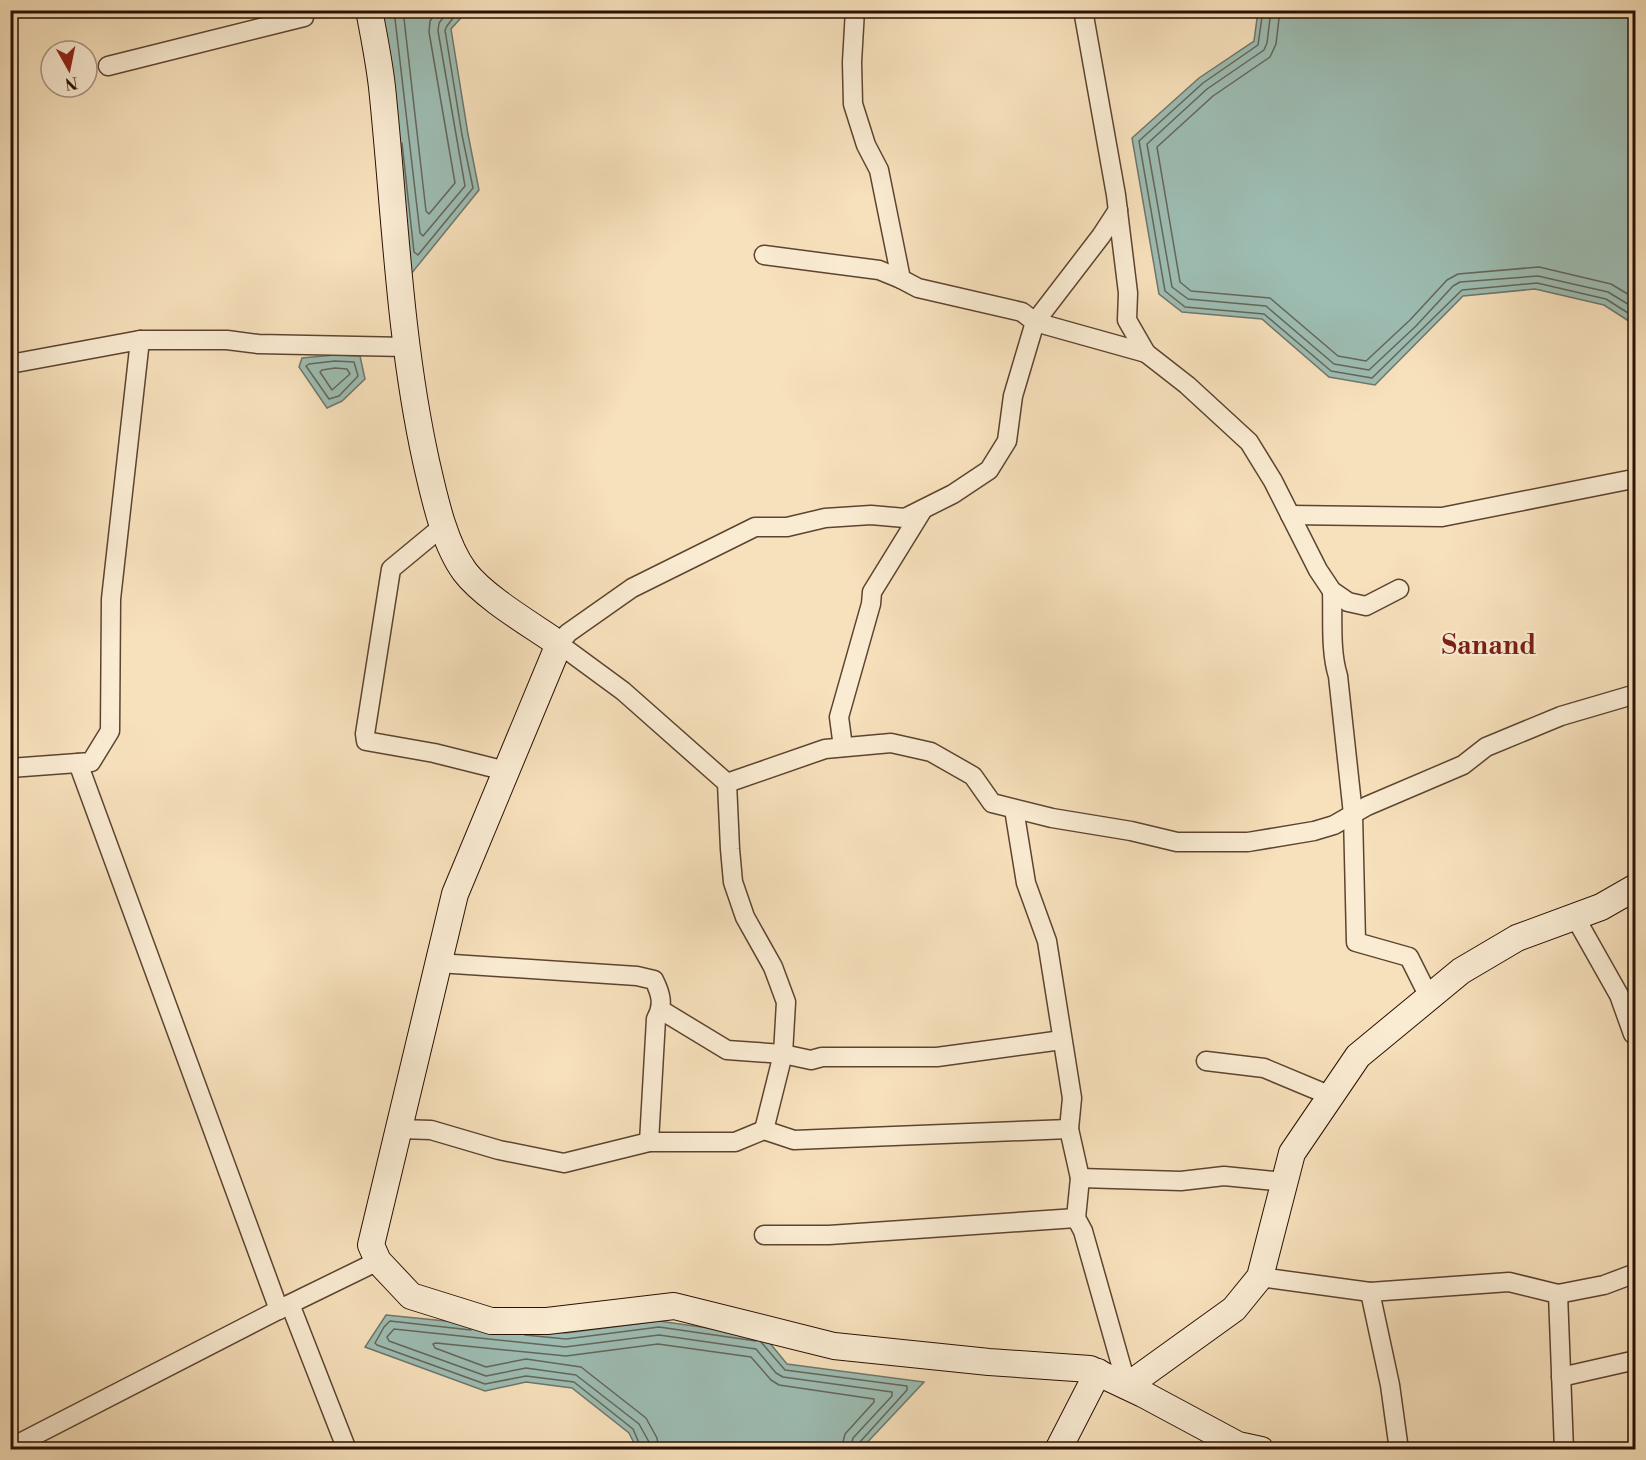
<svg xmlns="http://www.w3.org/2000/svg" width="1646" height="1460" font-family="'Libre Bodoni',serif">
	<rect width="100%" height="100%" fill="#f7e1bc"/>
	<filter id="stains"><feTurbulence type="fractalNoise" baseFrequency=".00333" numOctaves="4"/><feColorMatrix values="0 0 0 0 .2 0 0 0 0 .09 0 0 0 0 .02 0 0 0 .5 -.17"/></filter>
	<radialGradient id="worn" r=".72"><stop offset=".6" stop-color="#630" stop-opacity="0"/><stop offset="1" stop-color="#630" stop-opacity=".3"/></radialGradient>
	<g fill="#9dbdb3" stroke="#6f776c" stroke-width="1.5">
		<path d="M380,11h87l-16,18 17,105 11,56 -68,84z"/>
		<path d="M1258,11h377v314l-31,-20 -69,-16 -72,7 -88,89 -46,-8 -67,-58 -80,-7 -23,-18 -27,-156 67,-60 55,-37z"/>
		<path d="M335,355l25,1 5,23 -23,22 -15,7 -28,-41 3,-9z"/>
		<path d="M386,1315l180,18 93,-12 105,15 23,28 137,18 -63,67h-224l-8,-16 -57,-45 -46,-6 -41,9 -120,-44z"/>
	</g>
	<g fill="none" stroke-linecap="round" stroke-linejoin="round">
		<g stroke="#64665a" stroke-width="1.5">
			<path d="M394,10l26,223 3,3 42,-50 -27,-155 1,-8 10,-13"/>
			<path d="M403,10l23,201 3,3 26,-31 -26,-151 1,-11 8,-11"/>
			<path d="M1263,10l-5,35 -55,38 -64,58 26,150 20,16 79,7 67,57 41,7 90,-88 75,-7 69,16 30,19"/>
			<path d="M1271,10l-4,33 -3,7 -57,39 -60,55 25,143 16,12 78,7 68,58 35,6 47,-44 37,-40 7,-4 78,-6 70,16 28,17"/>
			<path d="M1280,10l-4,34 -6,13 -57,39 -56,51 23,135 11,9 79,7 68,58 28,5 44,-41 37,-40 11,-6 81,-7 72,17 25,15"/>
			<path d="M402,143l12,109 4,3 55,-67 -11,-53 -17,-105 2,-4 12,-16"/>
			<path d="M335,361l19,1 4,14 -19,20 -10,3 -23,-33 3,-2z"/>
			<path d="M335,368l12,1 3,5 -18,16 -12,-18 2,-2z"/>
			<path d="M471,1330l-81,-9 -6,6 -9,16 2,2 108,39 41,-8 48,6 59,47 9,21"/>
			<path d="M525,1335l41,4 93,-12 97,14"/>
			<path d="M761,1342l24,28 122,16v4l-48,53 -2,7"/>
			<path d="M650,1450l-1,-8 -10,-18 -63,-49 -50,-7 -40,8 -97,-35 -2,-4 7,-8 171,18 94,-12 97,14 20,24 7,4 109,15v4l-39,42 -3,12"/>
			<path d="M659,1450l-2,-12 -11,-20 -65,-51 -55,-8 -40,8 -51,-19 -2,-4 3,-1 130,13 92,-12 93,13 20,23 8,5 95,14v3l-29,32 -4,16"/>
		</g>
		<g stroke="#5d4430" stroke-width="21">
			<g id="street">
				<path d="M855,10l-3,52 1,42 13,41 13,25 22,109 17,9 104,24 13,10 111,31"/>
				<path d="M1083,10l33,185 12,98 -1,27 19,33 41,32 62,57 24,39 45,89 14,21 16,11 18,4 33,-17"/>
				<path d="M108,66l196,-49 1,-7"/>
				<path d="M764,255l115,15 22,9"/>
				<path d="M140,340h87l31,4 148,3"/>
				<path d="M10,364l130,-24 -29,259 -1,132 -19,31 -81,6"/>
				<path d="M1290,515l152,2 186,-37 8,2"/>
				<path d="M443,526l-52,43 -26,165 1,7 68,12 72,18"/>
				<path d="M1332,591c1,27 -2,60 6,85l15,138 3,128 53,15 20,40"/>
				<path d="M843,747l-4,-30 32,-113 1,-12 50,-81"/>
				<path d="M78,763l201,547"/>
				<path d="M727,783l98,-34 66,-6 40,9 42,24 19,27 60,15 79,13 46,11h71l66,-11 20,-6 33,-19 96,-41 23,-18 75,-31 75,-22"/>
				<path d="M1014,809l12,74 21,58 25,157 -3,31 11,49 -4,40 7,13 44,155"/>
				<path d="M1575,917l44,78 14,39 3,2"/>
				<path d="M438,963l199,13 17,4c7,14 10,25 2,39l-7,123"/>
				<path d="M661,1010l66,40 56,4 28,6 11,-3h115l125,-17"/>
				<path d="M1206,1061l58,7 67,28"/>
				<path d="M399,1129l32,1 68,20 65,13 85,-21h86l29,-12 30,10 275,-11"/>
				<path d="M764,1130l19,-76 3,-52 -13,-35 -28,-50 -12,-35 -3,-33 -3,-66 -104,-92 -64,-47 9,-11 64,-45 123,-61h32l38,-9 46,-3 34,3 48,-24 36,-24 18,-29 6,-45 22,-74 66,-86 17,-26"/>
				<path d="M1080,1178l101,3 43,-5 61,6"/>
				<path d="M764,1235h65l247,-17"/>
				<path d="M1260,1277l110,15 139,-10 49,12 46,-9 32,-12"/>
				<path d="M1370,1292l20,93 9,65"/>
				<path d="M1558,1294l6,156"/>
				<path d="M1561,1377l75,-17"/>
				<path d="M10,1448l278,-143"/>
				<path d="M347,1450l-57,-146 88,-43"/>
			</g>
		</g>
		<g stroke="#2a0f02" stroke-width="28">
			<g id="secondary">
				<path d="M369,10c5,26 10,51 13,77 13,125 17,251 44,374 8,35 18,83 39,111 20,26 67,53 94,72l-104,250 -84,351 7,16 33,35 80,25h56l127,-15 160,40 155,16 101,7 53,25 95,51 23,5"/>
				<path d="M1127,1386l107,-77 26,-32 32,-124 66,-97 103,-85 56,-33 84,-31 35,-20"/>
				<path d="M1058,1450l40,-78"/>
			</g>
		</g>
		<use href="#street" stroke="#faecd3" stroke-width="18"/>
		<use href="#secondary" stroke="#faecd3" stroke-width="26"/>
	</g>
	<g text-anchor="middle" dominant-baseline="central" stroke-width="4.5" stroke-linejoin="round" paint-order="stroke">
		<g font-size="27" font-weight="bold" fill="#7a1f14" stroke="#faecd3">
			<text x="1489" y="646">Sanand</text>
		</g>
	</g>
	<rect width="1646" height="1460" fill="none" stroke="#f7e1bc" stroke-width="36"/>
	<rect x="12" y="12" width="1622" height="1436" fill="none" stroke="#2a0f02" stroke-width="3"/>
	<rect x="18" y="18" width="1610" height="1424" fill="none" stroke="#2a0f02" stroke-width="1.5"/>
	<g transform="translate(69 69) rotate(171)"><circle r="28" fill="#faecd3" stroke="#a7947f" stroke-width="1.5"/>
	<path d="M0-4.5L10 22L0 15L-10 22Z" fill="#8f2418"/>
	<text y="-9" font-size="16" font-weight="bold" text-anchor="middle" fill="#2a0f02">N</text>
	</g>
	<rect width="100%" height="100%" filter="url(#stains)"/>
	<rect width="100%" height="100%" fill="url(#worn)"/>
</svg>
